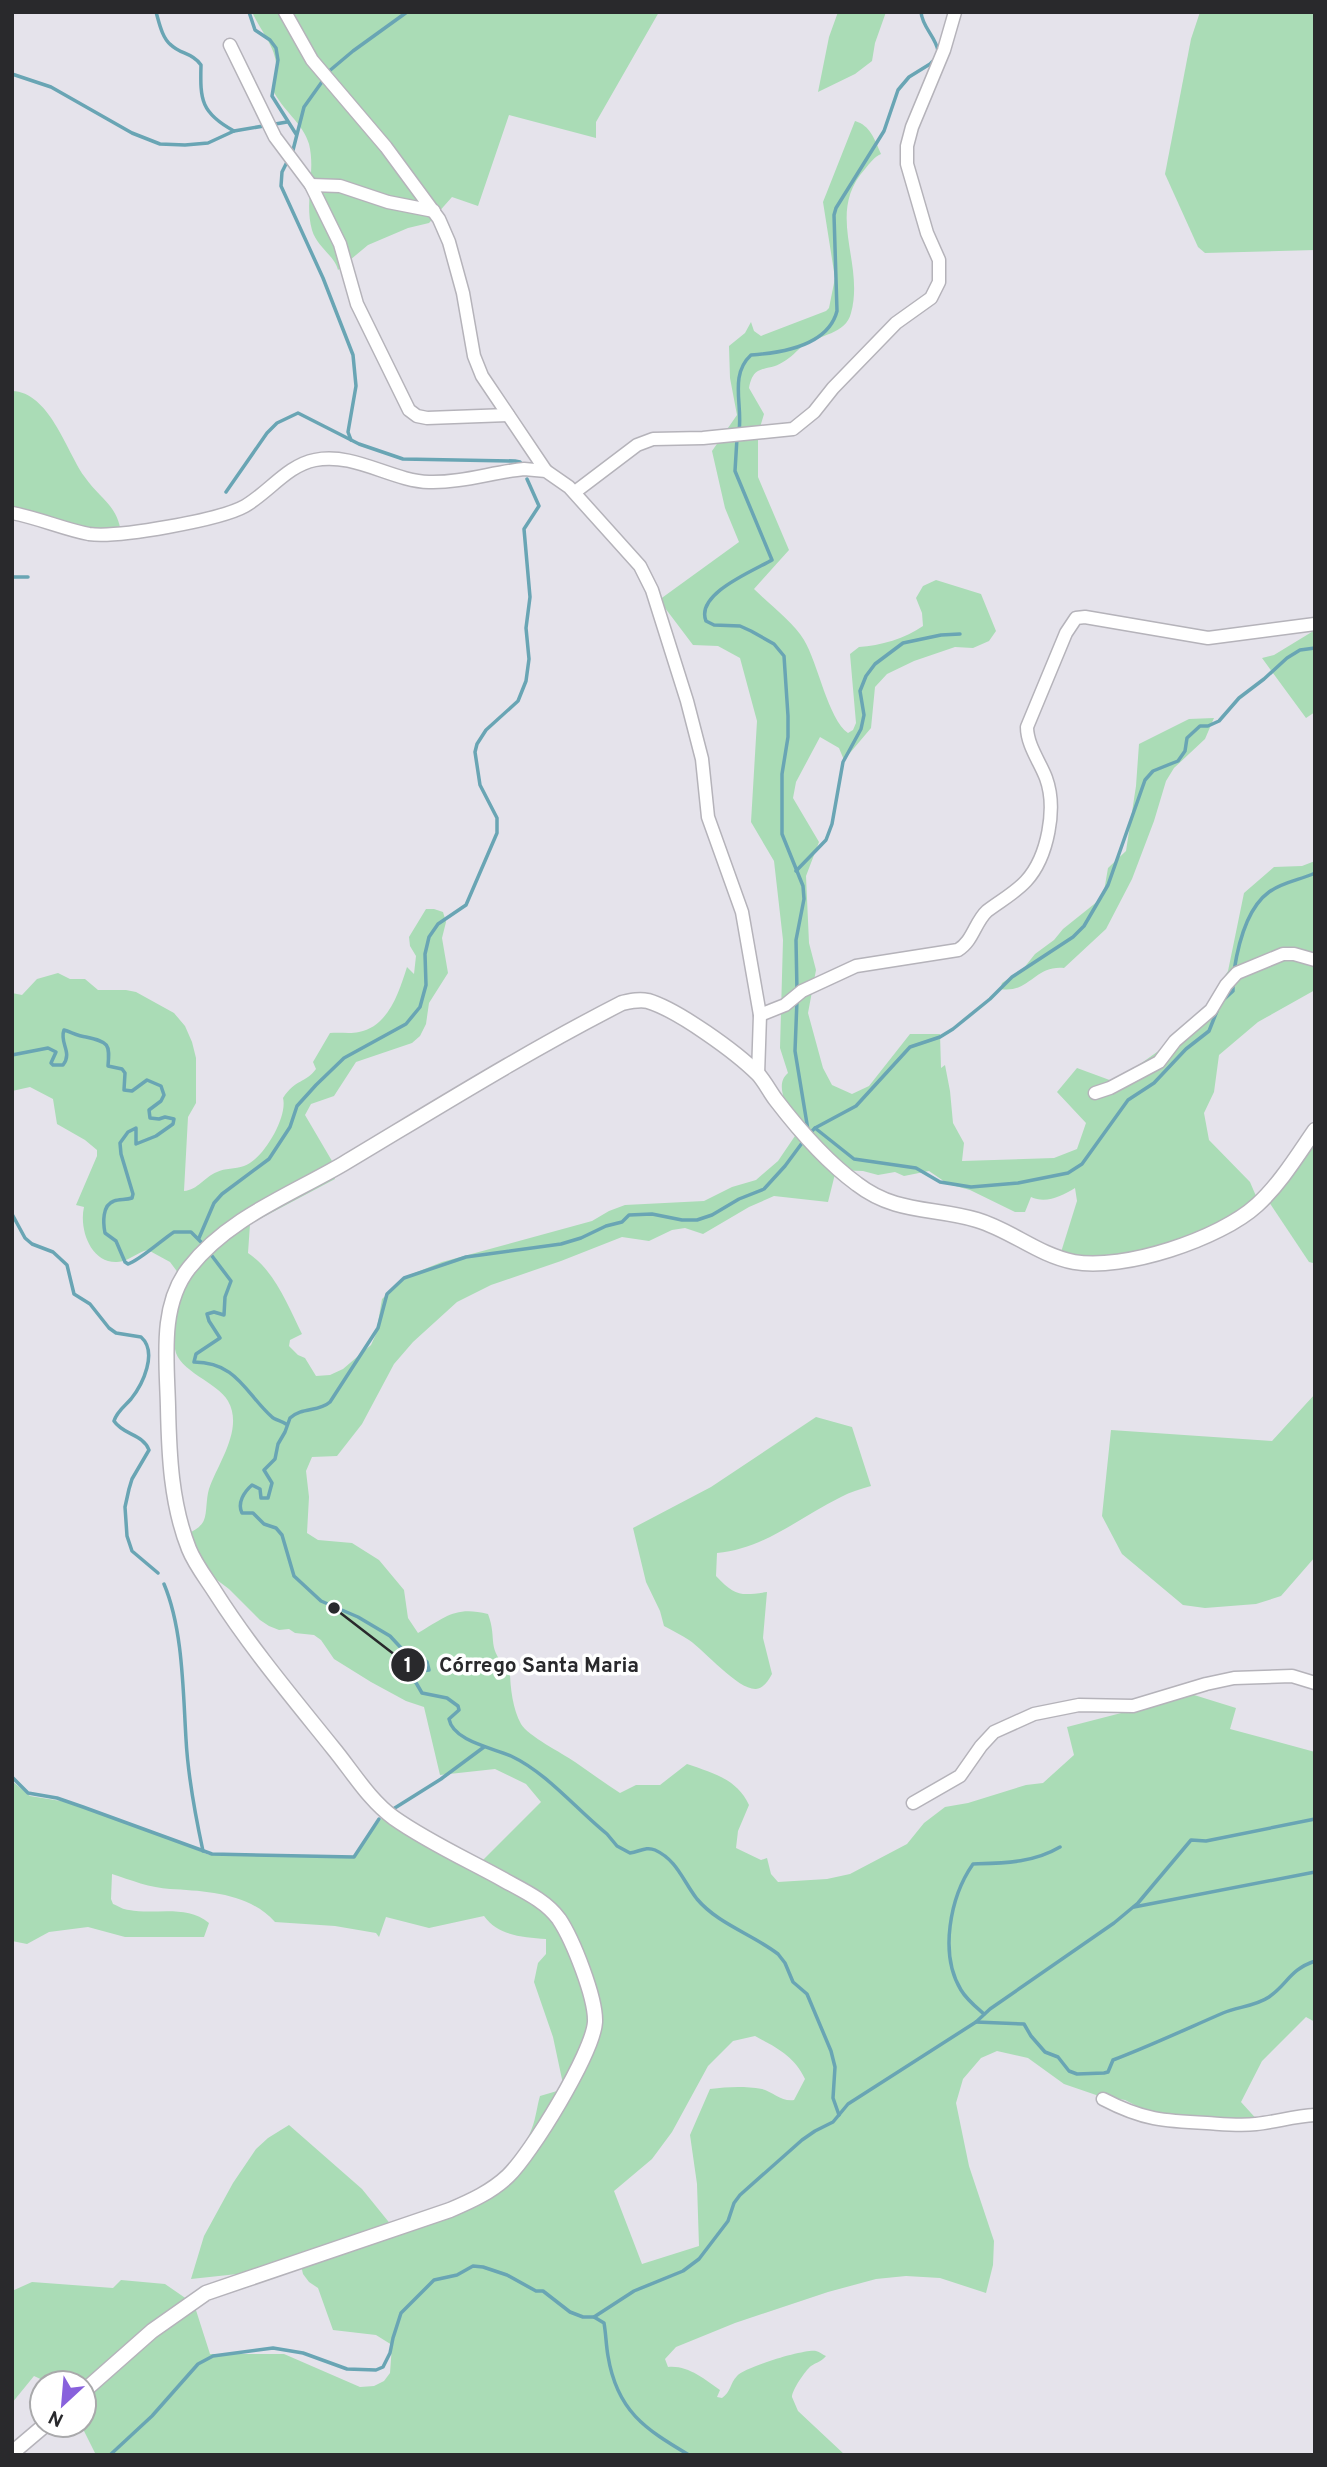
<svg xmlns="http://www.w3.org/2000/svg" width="1327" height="2467" font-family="Overpass,sans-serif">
	<rect width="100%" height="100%" fill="#e5e3eb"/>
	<g fill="#aadcb6" fill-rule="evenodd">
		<path d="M252,12h407l-63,110v16l-87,-23 -31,91 -26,-9 -23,26 -21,5 -40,17 -30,25c-3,-14 -21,-23 -26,-40 -8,-28 4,-58 -3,-86 -6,-21 -27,-34 -36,-54 11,-36 -6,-47 -21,-78z"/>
		<path d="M838,12h48l-11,31 -3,18 -17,13 -37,18 11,-55z"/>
		<path d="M1200,12h115v238l-110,3 -7,-6 -33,-73 26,-135z"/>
		<path d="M855,121c15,4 20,19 26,33 -7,3 -11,9 -16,15 -40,45 0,93 -14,144 -5,21 -32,22 -47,32 -7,5 -13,13 -21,17 -17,11 -29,0 -34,26l15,26 -6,20v43l31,73 -35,39c15,15 40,34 50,51 14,23 24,79 44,93l5,-3 3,-7 -6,-69 9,-7c21,-1 47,-9 64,-21l-1,-13 -6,-15 7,-12 13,-6 45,14 15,37 -7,10 -16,7 -18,-1 -41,14 -27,13 -12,13 -4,41 -27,32 -5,-12 -19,-11 -24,45 -3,16 26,44 -13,34 3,67 7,27 -8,43 15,55 9,17 20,9 17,-8 41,-52h30l1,34 4,-3 5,26 3,32 11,20 -2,18 92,-3 23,-9 9,-26 -29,-31 20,-24 38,14 77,-55 36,-56 16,-78 30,-26 28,-1 13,-5v129l-57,32 -39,33 -5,37 -10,21 5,27 41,42 6,14 -5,9 -74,45 -107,18 -13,-3 20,-64 -2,-13c-13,8 -29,16 -44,9l-6,15h-10l-45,-22 -22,-6 -19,-13 -25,5 -9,-4 -17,3 -15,-4 -27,-1 -8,32 -54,-6 -25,11 -46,27 -18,-6 -13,2 -23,11 -27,-4 -61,24 -70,24 -34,17 -44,40 -19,22 -32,60 -25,32 -25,1 -6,14 3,26 -2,36 11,7 34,3 27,17 25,30 4,28 10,15c28,-16 37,-27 70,-19 10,26 -3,34 22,57 0,16 3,39 11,53 7,12 41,29 54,38 15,10 29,21 45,31l16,-8h24l27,-21c26,9 50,15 62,41l-11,26 -2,17 25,12 6,-2 4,16 7,8 49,-3 23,-5 57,-30 17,-21 21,-16 23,-4 58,-18 17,-2 31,-28 -7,-28 62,-16 49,-21 58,18 -6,21 85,23v270l-9,-5 -44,44 -21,41 19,21 -106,-8 -29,-15 -26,-4 -35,-12 -36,-26 -31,-7 -16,7 -18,21 -7,24 13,63 25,75 -1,24 -7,28 -46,-15 -34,-2 -30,3 -48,13 -93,31 -59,24 -11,12 3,8c20,-2 36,12 52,23l-3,7 5,1c9,-6 8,-15 15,-22 8,-9 67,-27 79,-25 4,1 7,4 10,5 -5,6 -9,6 -15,10 -6,5 -19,24 -19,31l6,14 47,44h-749l-15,-30h3v-42h-35l-15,-7 -22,27v-112l20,-9 81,6 8,-8 44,4 29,20 16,50h74l76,33 14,-1 10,-5 6,-8 2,-28 -16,-10 -43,-5 -15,-42 -9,-6 -6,-8 -4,-17 -34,14 -74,8 13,-43 29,-53 23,-34 12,-11 21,-13 73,64 30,37c54,-21 118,-39 140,-98 4,-10 5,-22 8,-32l17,-5 6,-7 -10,-47 -19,-55 4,-19 8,-9v-15c-23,-2 -48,-3 -62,-23l-55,12 -43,-11 -7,20 -3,-4 -41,-7 -60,-4c-26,-29 -69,-31 -105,-33 -19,-1 -40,-9 -58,-15l-1,25 2,5c5,2 11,6 16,6 27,5 57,-6 80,13l-5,14h-79l-37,-10 -39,5 -22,12 -15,-3v-160l18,15 37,6 99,35 43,18 144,1 29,-38 42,26 49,26 68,-68 -15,-18 -31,-15 -55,6 -16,-68 -18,-6 -35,-19 -37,-23 -13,-19 -7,-5 -19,-2 -6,-4 -10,1 -10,-4 -9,-6 -31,-31 -12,-9 -7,-1 -23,-45c7,-3 14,-7 17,-14 3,-7 2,-22 5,-31 9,-26 35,-60 19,-88 -11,-19 -50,-30 -53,-52 -5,-24 1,-51 4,-75l-9,-12 -22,-12c-11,2 -20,12 -31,12 -27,1 -38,-34 -33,-55l-8,-2 21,-49v-6l-12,-10 -28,-16 -4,-25 -23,-12 -18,4v-98l10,2 15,-16 21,-6 12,6h15l13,11h28l10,2 38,21 11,13 7,16 4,16v45l-8,14 -4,74c14,-1 20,-14 33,-19 8,-4 18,-3 27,-6 19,-6 44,-49 39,-68 13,-20 22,-14 33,-29l-3,-7 17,-29c10,-1 20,1 29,-1 30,-6 40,-40 48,-65l7,7 2,-18 -6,-10 -1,-9 17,-28h8l9,3 3,10 -4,16 6,35 -19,30 -3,21 -6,12 -8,7 -56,19 -22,34 -23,8 -6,11 27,46 3,18 -85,45 -2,29c27,18 40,53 54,81l-12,6 -1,6 9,9 7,3 11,18 14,-1 13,-6 28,-24 5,-11 6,-35 25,-23 35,-14 150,-41 17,-10 16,-6 79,-4 28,-14 24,-7 22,-19 19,-28c-3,-18 -26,-46 -9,-60l-8,-25 3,-108 -9,-79 -23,-39 6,-101 -17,-63 -22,-12 -25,-1 -34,-45 80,-58 -14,-34 -13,-57 25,-36 -7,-37 -1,-32 16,-13 6,-11 3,9 7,5 65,-25 3,-3 6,-30 -12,-76zM755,2036c22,12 39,20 50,43l-11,21c-12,2 -21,-8 -32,-11 -19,-3 -34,-2 -52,0l-20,46 7,49 2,62 -57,18 -28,-73 38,-32 20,-27 36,-66 25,-25z"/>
		<path d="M12,391c37,1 54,59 72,85 18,26 35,28 38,64l-92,-25 -18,2z"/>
		<path d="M1315,630v82l-9,6 -44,-60 12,-3z"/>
		<path d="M1214,718l-9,21 -31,29 -8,13 -12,40 -22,58 -26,50 -42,39c-30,-3 -34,26 -64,21l2,-6 21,-14 12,-15 19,-14 9,-11 40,-32 5,-29 18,-17 10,-65 3,-42 50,-25z"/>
		<path d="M1315,1123v138l-2,2 -4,-1 -42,-63z"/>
		<path d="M1315,1394v163l-34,39 -25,8 -51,4 -22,-3 -61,-51 -20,-38 9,-86 161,11z"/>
		<path d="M816,1417l36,10 19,59c-10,3 -21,6 -30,11 -41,20 -77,52 -124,56l-1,23c19,20 24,20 51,16l-4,46 9,36c-4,7 -8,14 -16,15 -18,1 -51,-38 -67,-49 -8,-5 -17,-10 -25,-14l-4,-15 -14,-29 -13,-54 78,-41z"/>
	</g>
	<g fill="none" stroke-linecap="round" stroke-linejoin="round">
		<g stroke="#69a5b4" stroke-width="3.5">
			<path d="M156,12c3,10 6,26 15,33 9,9 22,8 30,20 -1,35 0,48 33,66"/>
			<path d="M249,12l6,18 15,10 6,8 2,12 -6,36 24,38"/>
			<path d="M921,12c1,15 15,25 17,39"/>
			<path d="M328,72l25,-21 54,-39"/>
			<path d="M12,74l39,13 81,46 28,11 25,1 23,-2 26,-12 53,-9"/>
			<path d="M292,154l12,-47 20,-28"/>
			<path d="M288,160l-6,12 -1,14 42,92 30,77 3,31 -8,46 3,8"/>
			<path d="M739,431c4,-25 -10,-56 12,-76 31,-2 77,-9 86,-44l-3,-96 2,-7 48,-77 14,-41 11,-13 21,-13 6,-6"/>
			<path d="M737,438l-2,33 37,89c-19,11 -77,34 -66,61l8,4 26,1 11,5 23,13 10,12 4,60v21l-6,37v60l21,52 1,13 -8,41 1,52"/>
			<path d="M226,492l41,-59 10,-10 21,-10 61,31 44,15 112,2 5,1 2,3"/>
			<path d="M12,577h16"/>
			<path d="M796,871l30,-31 6,-16 11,-62 18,-33 3,-14 -4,-24 6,-15 9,-12 28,-21 38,-8 19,-1"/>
			<path d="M1234,971c4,-26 13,-63 35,-79 13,-10 31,-12 46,-19"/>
			<path d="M797,1000l-2,51 13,79"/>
			<path d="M1222,1001l11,-10v-9"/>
			<path d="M12,1055l36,-7 8,4 -5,11 2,2h10c10,-13 -4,-22 1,-35 7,2 14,6 22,7 23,5 24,7 22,29l14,3 3,4 -1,17 8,1 15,-11 14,6 3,9 -3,6 -12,9 1,8 9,1 6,-2 9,2 -1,5 -17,12 -20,8v-16l-8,4 -8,11 1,11 12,40 -1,4c-6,2 -13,1 -18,3 -12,4 -11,22 -9,32l11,8 9,21 3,2c11,-3 35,-25 46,-32h17l14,14"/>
			<path d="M815,1128l39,31 62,9 24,14 31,5 47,-4 50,-10 14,-9 46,-64 26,-17 32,-34 23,-18 8,-20"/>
			<path d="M810,1133l5,-5 41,-22 54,-59 30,-10 13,-8 37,-30 22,-22 61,-40 11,-11 24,-41 37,-105 8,-9 25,-10 7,-10 2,-13 13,-12h8l11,-5 20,-23 25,-19 23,-21 13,-8 15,-2"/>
			<path d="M805,1139l-20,27 -21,23 -25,10 -27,16 -15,5h-15l-30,-6 -23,1 -7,7 -16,4 -25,12 -20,6 -95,13 -62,21 -17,16 -9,34 -48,74c-11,10 -28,5 -40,16l-5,14 -7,12 -3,15 -11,11 8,13 -4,15h-7l-1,-9 -8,-4c-8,7 -15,18 -10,28h11l11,11 12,4 6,7 12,41 27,25 37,16 32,19 13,14 8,1 16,11 2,8 -15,2 1,9 7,12 25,5 11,8 1,4 -10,9c4,22 44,29 62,37 36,17 65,53 96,78l10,12 13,7c9,-1 16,-7 25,-3 22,10 28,31 42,49 21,25 55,35 81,55l7,9 8,19 14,12 24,57 4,16 -2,31 6,17"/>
			<path d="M12,1214l13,24 7,6 21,8 14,13 7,29 16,10 19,24 7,5 25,4c17,15 2,47 -10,62 -6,7 -14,12 -17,22 9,14 29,13 35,29l-17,29 -3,10 -4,18 2,29 5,15 26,22"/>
			<path d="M199,1238l15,-35 8,-9 47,-35 21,-32 7,-21 19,-21 28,-27 62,-34 14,-17 6,-22 -1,-31 4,-17 9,-13 28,-19 31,-72v-15l-17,-33 -5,-33 2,-8 9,-14 32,-29 8,-20 3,-22 -3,-31 4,-31 -6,-68 15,-23 -12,-27"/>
			<path d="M209,1252l22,29 -6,16 -1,18 -10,-3 -7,2 2,7 11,17 -24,16 -2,8c43,0 52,32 78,55 3,3 10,4 14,7"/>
			<path d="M164,1584c19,45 19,107 22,155 2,38 9,75 17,112"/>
			<path d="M12,1777l16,16 29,5 26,9 129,47 142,3 25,-38"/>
			<path d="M390,1811l51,-32 43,-32"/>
			<path d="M1134,1907l181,-35"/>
			<path d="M984,2014c-8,-7 -17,-14 -23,-24 -22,-36 -11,-93 12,-126 31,-1 60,-1 87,-17"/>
			<path d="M976,2022l48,2 7,12 14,16 13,5 11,14 8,3 27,-1 4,-1 5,-12c37,-14 73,-31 110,-47 14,-6 33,-7 46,-16 19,-13 20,-27 46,-36"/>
			<path d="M594,2317l10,6c2,11 2,22 4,33 9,55 37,73 81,99"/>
			<path d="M110,2455l42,-39 46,-52 15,-8 60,-8 30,5 44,16 29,1 7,-3 7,-14 3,-15 8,-25 33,-33 23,-5 16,-9 10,1 24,8 29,16h7l27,21 13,5h11l40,-26 49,-20 16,-12 29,-38 6,-18 6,-8 62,-55 13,-9 18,-9 15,-18 128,-82 14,-13 124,-86 24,-20 53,-63 15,1 109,-22"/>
		</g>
		<g stroke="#b5b3ba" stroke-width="15">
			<g id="minor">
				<path d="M285,12l27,48 74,87 53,72 10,23 14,51 11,63 8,20 64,95"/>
				<path d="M230,45l45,92 36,48 29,59 17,60 52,106 8,6 10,2 81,-3"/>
				<path d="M311,185l29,1 48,16 46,9"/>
				<path d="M575,492l62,-47 16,-6 50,-1 90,-9 21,-17 19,-24 63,-65 35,-25 8,-16v-22l-12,-27 -20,-69v-18l5,-19 32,-77 11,-38"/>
				<path d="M12,513c27,5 51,16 77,21 29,4 131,-14 156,-28 24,-14 43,-41 70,-46 39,-8 77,21 114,22 32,1 64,-10 95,-13l22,2 23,16 71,79 12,24 35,111 15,58 6,58 34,95 18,103 -2,60"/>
				<path d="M760,1015l25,-10 17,-14 54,-25 102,-16c15,-9 17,-28 29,-39 13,-10 28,-18 39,-30 22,-24 31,-73 20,-103 -6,-16 -19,-33 -19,-51l39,-94 10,-15 9,-1 123,21 107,-14"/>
				<path d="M1095,1093l15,-5 49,-26 16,-21 36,-31 15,-25 11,-12 46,-19h11l21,6"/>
				<path d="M913,1803l47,-27 21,-30 13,-14 40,-18 45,-9 54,1 73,-22 28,-6 58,-2 23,7"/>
				<path d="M1103,2099c40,21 61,22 104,24 16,1 33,3 49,1 20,-2 38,-8 59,-9"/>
			</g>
		</g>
		<g stroke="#b5b3ba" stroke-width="17">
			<g id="tertiary">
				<path d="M84,2391l68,-60 54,-38 244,-83c21,-9 41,-18 58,-34 23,-22 85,-123 87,-154 1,-24 -22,-82 -36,-103 -13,-18 -35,-28 -55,-39 -36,-20 -76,-38 -110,-62 -25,-18 -42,-47 -61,-70 -41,-51 -83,-101 -118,-156 -9,-14 -20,-28 -26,-43 -18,-45 -20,-95 -21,-142 -1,-46 -9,-101 21,-139 39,-50 101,-73 154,-104 92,-55 183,-112 279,-161 9,-2 17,-4 26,-2 30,9 88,51 110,73 7,8 12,18 18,26 23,30 51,62 81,84 39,30 76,23 120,36 34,10 61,35 97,42 49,9 146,-23 183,-57 23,-21 40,-49 58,-75"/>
				<path d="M12,2453l33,-28"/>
			</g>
		</g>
		<use href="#minor" stroke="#fff" stroke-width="12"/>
		<use href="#tertiary" stroke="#fff" stroke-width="14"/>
	</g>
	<path fill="none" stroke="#29292c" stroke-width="2.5" d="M334 1608L408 1665"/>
	<g fill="#29292c" stroke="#fff" stroke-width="2.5">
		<circle cx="334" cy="1608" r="7"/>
		<circle cx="408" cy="1665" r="18"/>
	</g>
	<g font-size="21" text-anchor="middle" font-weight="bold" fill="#fff">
		<text x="408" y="1672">1</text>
	</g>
	<g font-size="21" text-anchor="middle" font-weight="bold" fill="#29292c" stroke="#fff" stroke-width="7" stroke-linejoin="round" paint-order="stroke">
		<text x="539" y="1672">Córrego Santa Maria</text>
	</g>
	<rect width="1327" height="2467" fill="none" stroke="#29292c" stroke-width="28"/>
	<g transform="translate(63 2404) rotate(206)"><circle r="33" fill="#ffffff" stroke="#a9a9ab" stroke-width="2"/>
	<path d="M0-5L12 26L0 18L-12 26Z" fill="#8861dc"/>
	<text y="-10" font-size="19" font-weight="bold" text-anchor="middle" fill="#29292c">N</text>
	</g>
</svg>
